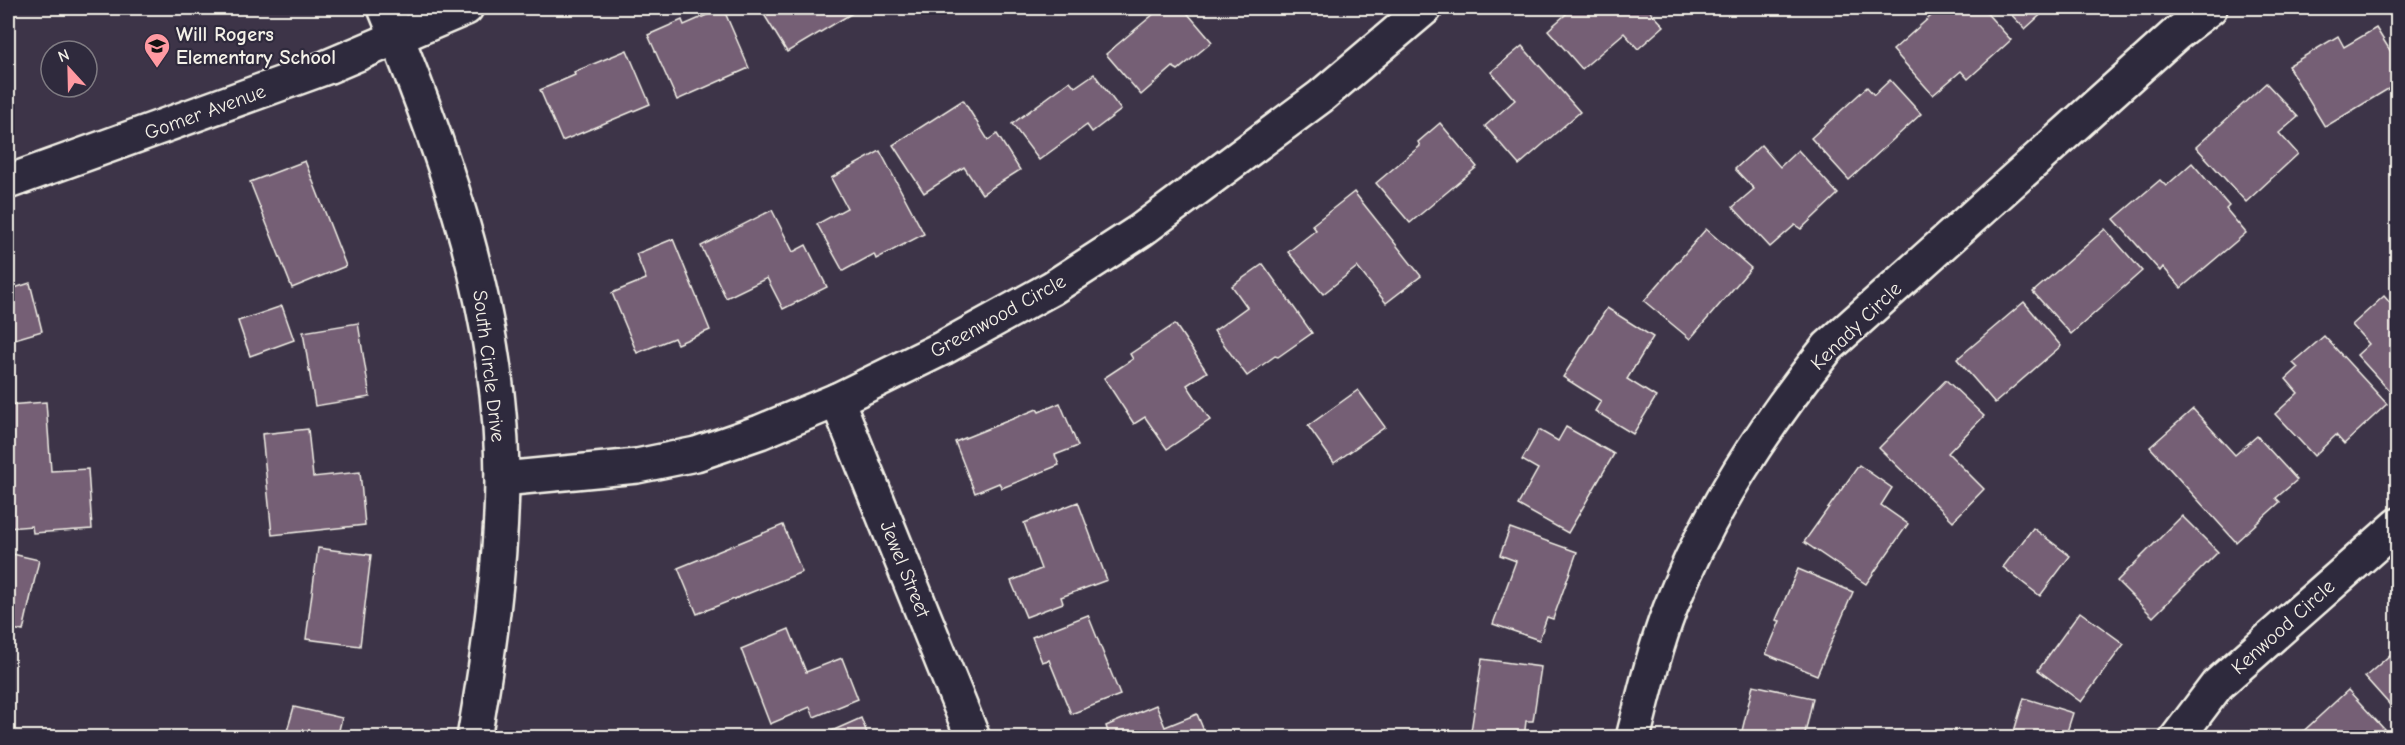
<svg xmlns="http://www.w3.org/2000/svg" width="2405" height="745" font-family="'Comic Neue',sans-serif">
	<rect width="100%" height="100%" fill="#3d3448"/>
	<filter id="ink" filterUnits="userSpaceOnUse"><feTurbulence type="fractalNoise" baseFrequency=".0167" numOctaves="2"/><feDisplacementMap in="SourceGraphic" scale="12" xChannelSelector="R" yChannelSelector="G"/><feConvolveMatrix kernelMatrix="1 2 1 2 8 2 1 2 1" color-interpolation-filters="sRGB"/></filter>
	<g filter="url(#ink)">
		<g fill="#745e74" stroke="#f4f1e8" stroke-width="1.5">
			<path d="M723,8l26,60 -72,32 -29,-65 34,-15 2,5z"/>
			<path d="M760,8h94l2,3 -69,41z"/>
			<path d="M1161,8h22l29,34 -34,28 -5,-3 -32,28 -35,-41z"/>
			<path d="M1573,8h74l17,18 -26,23 -14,-16 -42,36 -34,-39z"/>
			<path d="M1940,8h42l29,32 -43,39 -7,-8 -28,24 -40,-45z"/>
			<path d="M2005,8h43l-23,21z"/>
			<path d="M2376,28l22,35v20l-73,44 -37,-61 50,-30 6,11z"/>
			<path d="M1522,46l58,66 -61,53 -34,-39 30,-26 -24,-28z"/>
			<path d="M627,50l23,54 -88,37 -22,-51 35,-15 -1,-3z"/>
			<path d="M1094,74l27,36 -29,22 -5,-7 -48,35 -27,-36 58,-43 5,6z"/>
			<path d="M1890,80l31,34 -72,66 -38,-42 56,-51 7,8z"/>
			<path d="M2266,83l32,34 -19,16 19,21 -52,48 -50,-55z"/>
			<path d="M963,100l25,40 9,-6 23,36 -38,24 -18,-27 -40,26 -31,-48z"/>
			<path d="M1440,123l37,44 -67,56 -34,-40 44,-37 -2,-4z"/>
			<path d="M1761,145l19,22 18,-17 40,44 -37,35 -6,-4 -25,22 -37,-40 21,-18 -19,-20z"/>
			<path d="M880,151l44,83 -48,25 -2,-5 -31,17 -26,-47 30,-16 -16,-30z"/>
			<path d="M305,161l41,105 -54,22 -42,-106z"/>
			<path d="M2192,163l37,43 -3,3 20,24 -65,55 -18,-21 -3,4 -46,-52 46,-39 6,6z"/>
			<path d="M1354,192l67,84 -35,27 -29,-36 -34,27 -35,-42 28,-22 -4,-5z"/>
			<path d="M772,210l21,42 13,-7 21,42 -44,22 -16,-31 -41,20 -25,-52z"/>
			<path d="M1706,229l45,39 -61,71 -46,-38z"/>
			<path d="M2105,229l37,42 -71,63 -38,-42z"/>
			<path d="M673,239l37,91 -33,14 -3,-6 -37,15 -25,-60 34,-14 -10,-25z"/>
			<path d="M1263,264l49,69 -34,24 -3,-1 -28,20 -33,-45 33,-24 -15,-21z"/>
			<path d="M30,283l12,48 -34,10v-51z"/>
			<path d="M2384,296l14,16v81l-4,3 -37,-41 12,-11 -17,-19z"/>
			<path d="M2024,302l37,44 -66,57 -38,-44z"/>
			<path d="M282,306l12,34 -44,16 -12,-35z"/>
			<path d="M1607,308l46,29 -26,42 29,18 -23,37 -38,-23 6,-10 -38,-24z"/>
			<path d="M358,323l12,74 -55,9 -12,-74z"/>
			<path d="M1175,324l32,48 -20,13 23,35 -43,29 -22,-32 -11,7 -30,-46 29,-19 -3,-5z"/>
			<path d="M2324,336l63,68 -43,40 -8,-9 -22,21 -39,-42 23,-21 -12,-14 12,-11 -5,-5z"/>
			<path d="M1946,380l38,36 -36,37 36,36 -31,32 -74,-73z"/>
			<path d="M1358,390l27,37 -51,36 -26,-37z"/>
			<path d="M46,402l5,69 37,-2 4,60 -59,4 -1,-7 -24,2v-123z"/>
			<path d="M1060,403l18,43 -23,9 4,10 -57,23 -3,-5 -24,10 -20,-51 82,-33 2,3z"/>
			<path d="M2193,409l42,46 22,-19 40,44 -21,18 4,4 -44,40 -86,-95z"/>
			<path d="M1566,427l48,27 -46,79 -50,-28 20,-36 -16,-9 17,-30 19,11z"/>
			<path d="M308,429l5,48 47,-5 5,53 -93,10 -10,-101z"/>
			<path d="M1859,465l33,23 -11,17 27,19 -42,60 -62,-42z"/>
			<path d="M1078,502l29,78 -46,17 2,6 -37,14 -15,-36 30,-12 -17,-46z"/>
			<path d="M2182,516l36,36 -65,65 -36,-36z"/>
			<path d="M783,525l19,47 -105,42 -19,-46z"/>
			<path d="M1510,528l67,24 -24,67 -6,-2 -8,23 -46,-16 23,-63 -16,-6z"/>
			<path d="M2033,528l37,28 -30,40 -37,-29z"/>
			<path d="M318,548l53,7 -11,91 -54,-7z"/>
			<path d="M8,553l31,7 -16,71 -15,-3z"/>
			<path d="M1798,569l55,23 -36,83 -51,-21 14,-33 -4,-1z"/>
			<path d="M2080,612l44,32 -43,58 -43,-32z"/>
			<path d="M1088,615l32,80 -49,19 -22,-54 -7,2 -10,-25z"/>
			<path d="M789,629l17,43 36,-14 16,41 -44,18 -4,-10 -40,17 -29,-75z"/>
			<path d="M2398,648v66l-33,-37z"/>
			<path d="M1482,659l59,8 -8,54h-7l-2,17h-54z"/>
			<path d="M1753,685l60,13 -9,40h-57l-6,-3z"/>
			<path d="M2348,690l36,39 -10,9h-78z"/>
			<path d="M2024,698l49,15 -8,25h-53z"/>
			<path d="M1156,705l9,22 32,-13 10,24h-97l-4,-12z"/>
			<path d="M294,707l48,11 -5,20h-52z"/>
			<path d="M861,718l8,20h-53z"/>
		</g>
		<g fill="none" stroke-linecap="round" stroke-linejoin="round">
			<g stroke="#f4f1e8" stroke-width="38">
				<g id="street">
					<path d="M8,182l319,-115 139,-59"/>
					<path d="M837,400l136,338"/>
					<path d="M502,479l135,-13 59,-12 64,-22 77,-32 106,-52 109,-60 88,-57 180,-134 105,-89"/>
					<path d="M1633,738c11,-43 21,-87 37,-129 37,-96 93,-181 158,-262l347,-312 35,-27"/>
					<path d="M2177,738l40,-53 181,-160"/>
				</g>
			</g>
			<g stroke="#f4f1e8" stroke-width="38">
				<path id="primary" d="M385,8c62,151 117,307 117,473 -1,86 -13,171 -28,257"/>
			</g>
			<use href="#street" stroke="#2f2a3d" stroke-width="33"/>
			<use href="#primary" stroke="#2f2a3d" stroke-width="33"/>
		</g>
	</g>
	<defs>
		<g id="school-pin" transform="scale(1.35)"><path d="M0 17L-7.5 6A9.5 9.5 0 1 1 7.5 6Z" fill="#ff9aa2" stroke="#2f2a3d"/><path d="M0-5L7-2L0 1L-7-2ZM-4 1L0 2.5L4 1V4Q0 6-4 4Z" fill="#111"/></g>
	</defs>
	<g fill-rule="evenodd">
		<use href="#school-pin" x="157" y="46"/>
	</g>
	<g text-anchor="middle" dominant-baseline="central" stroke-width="4.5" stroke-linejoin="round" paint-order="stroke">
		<g font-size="20" font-weight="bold" fill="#f4f1e8" stroke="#2f2a3d" text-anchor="start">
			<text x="176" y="34">Will Rogers<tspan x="176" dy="23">Elementary School</tspan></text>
		</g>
		<g font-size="20" fill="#f4f1e8" stroke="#2f2a3d">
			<text transform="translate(205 112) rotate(-20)">Gomer Avenue</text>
			<text transform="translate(998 316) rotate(-29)">Greenwood Circle</text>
			<text transform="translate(1856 326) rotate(-44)">Kenady Circle</text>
			<text transform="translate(489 366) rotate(83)">South Circle Drive</text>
			<text transform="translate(905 569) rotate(68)">Jewel Street</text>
			<text transform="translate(2283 627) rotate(-42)">Kenwood Circle</text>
		</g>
	</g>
	<rect width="2405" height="745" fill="none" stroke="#2f2a3d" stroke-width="30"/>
	<rect x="15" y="15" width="2375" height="715" fill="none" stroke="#f4f1e8" stroke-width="2" filter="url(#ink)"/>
	<g transform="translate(69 69) rotate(338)"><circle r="28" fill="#2f2a3d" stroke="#7e7a81" stroke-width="1.5"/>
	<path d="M0-4.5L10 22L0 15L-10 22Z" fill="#ff9aa2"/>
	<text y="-9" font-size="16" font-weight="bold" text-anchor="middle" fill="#f4f1e8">N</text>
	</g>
</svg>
